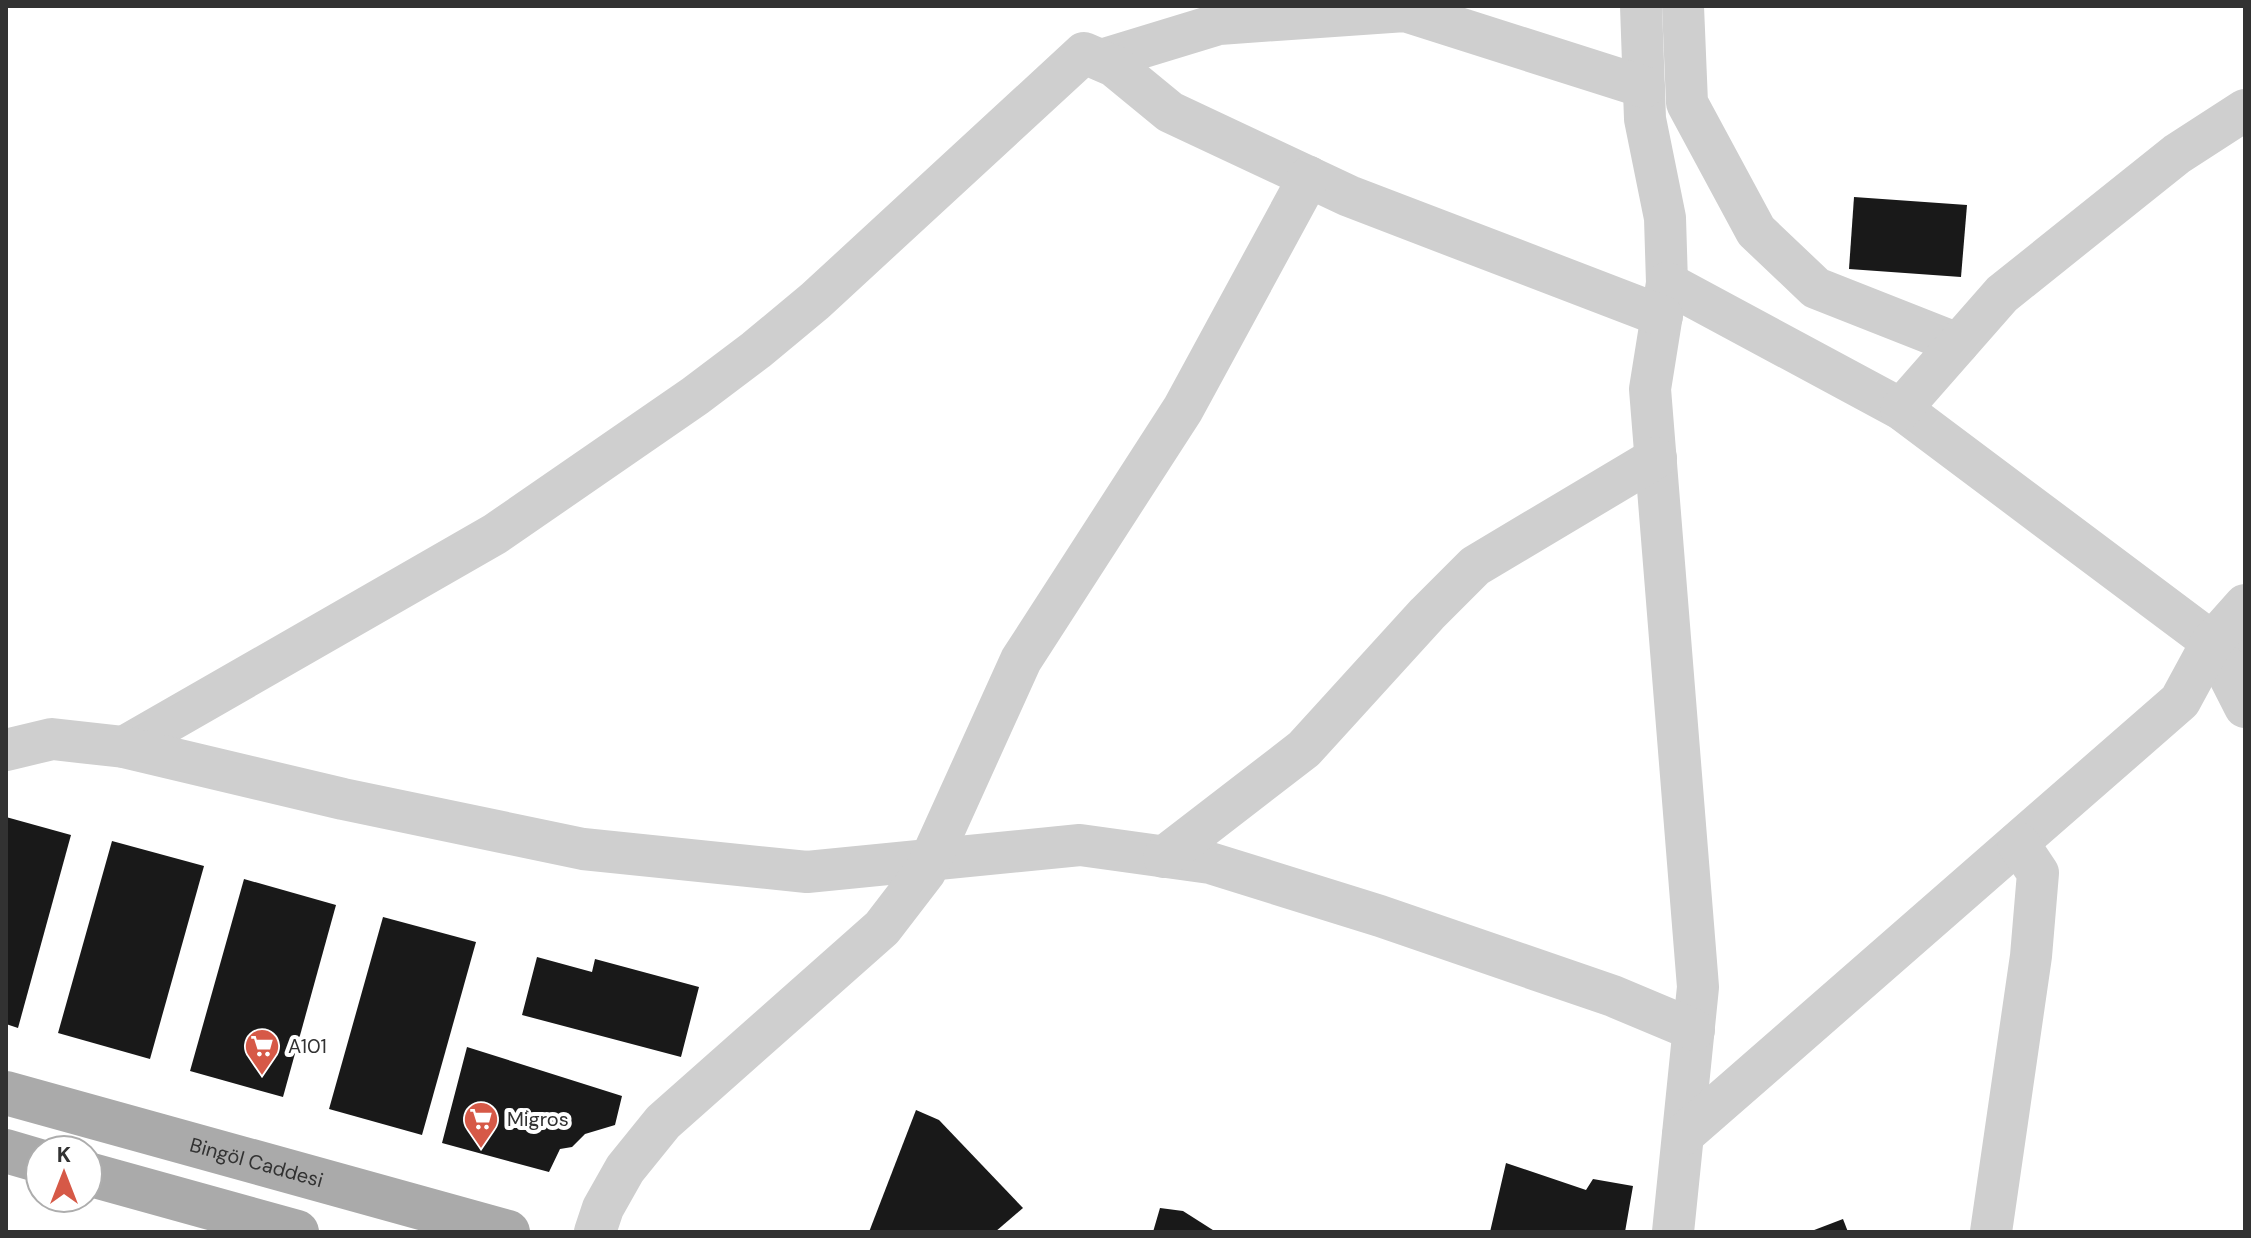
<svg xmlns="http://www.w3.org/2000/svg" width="2251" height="1238" font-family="'DM Sans',sans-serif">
	<rect width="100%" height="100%" fill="#fff"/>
	<g fill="#191919">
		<path d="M1854,197l113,8 -6,72 -112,-8z"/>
		<path d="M6,817l65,18 -53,193 -12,-4z"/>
		<path d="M112,841l92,25 -54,193 -92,-26z"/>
		<path d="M244,879l92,26 -53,192 -93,-26z"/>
		<path d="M383,917l93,25 -54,193 -93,-26z"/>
		<path d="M537,957l55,15 3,-13 104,28 -18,70 -159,-42z"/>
		<path d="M467,1047l155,49 -7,29 -30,9 -13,13 -12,2 -11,23 -107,-29z"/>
		<path d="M916,1110l23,10 84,88 -28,24h-126z"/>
		<path d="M1506,1163l80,27 7,-11 40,7 -8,46h-135z"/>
		<path d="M1160,1208l23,3 33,21h-63z"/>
		<path d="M1843,1219l5,13h-39z"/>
	</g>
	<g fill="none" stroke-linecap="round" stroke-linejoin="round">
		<g stroke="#cfcfcf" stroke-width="42">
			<path d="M1641,6l4,113 20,99 2,65 -17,106 48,598 -25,245"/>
			<path d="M1683,6l4,97 69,128 60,57 142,56"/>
			<path d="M1101,60l118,-36 186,-13 239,76"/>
			<path d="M1667,283l234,126 311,233 33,16"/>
			<path d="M1901,409l101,-115 175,-140 68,-44"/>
			<path d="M2212,642l33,65"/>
			<path d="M124,747l371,-213 200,-138 61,-46 59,-49 269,-248 30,13 56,46 179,84 313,120"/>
			<path d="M6,750l46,-11 72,8 219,52 240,50 224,23 273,-27 130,18 170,53 233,80 81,34"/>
			<path d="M1164,857l140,-108 123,-135 48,-48 181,-108"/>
			<path d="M1683,1135l497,-434 32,-59 33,-37"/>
			<path d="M595,1232l8,-24 22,-39 38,-47 219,-194 43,-56 96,-212 162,-251 126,-232"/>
			<path d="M1991,1232l40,-276 7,-83 -20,-30"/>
		</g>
		<g stroke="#aaa" stroke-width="44">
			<path id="s1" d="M6,1093l502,139"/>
			<path d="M6,1151l34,10"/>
			<path d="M88,1174l209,58"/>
		</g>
	</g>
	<defs>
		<g id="supermarket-pin" transform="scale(1.8)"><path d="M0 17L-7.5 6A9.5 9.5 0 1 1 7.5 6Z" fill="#d65947" stroke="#fff"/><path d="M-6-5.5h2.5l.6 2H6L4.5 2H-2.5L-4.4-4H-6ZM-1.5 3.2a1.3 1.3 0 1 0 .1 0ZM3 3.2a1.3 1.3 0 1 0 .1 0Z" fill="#fff"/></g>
	</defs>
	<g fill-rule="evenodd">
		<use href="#supermarket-pin" x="262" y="1046"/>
		<use href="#supermarket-pin" x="481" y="1119"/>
	</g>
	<g text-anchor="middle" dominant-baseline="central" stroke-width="8" stroke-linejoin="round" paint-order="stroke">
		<g font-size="20" fill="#323232" stroke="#fff" text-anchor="start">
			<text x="288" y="1046">A101</text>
			<text x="507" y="1119">Migros</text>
		</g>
		<g font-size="20" fill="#323232" stroke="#fff">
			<text stroke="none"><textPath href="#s1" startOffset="260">Bingöl Caddesi</textPath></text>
		</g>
	</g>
	<rect width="2251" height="1238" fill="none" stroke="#323232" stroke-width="16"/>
	<g transform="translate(64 1174)"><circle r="38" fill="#ffffff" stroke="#adadad" stroke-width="2"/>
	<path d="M0-6L14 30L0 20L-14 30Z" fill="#d65947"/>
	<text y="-12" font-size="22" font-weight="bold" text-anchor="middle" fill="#323232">K</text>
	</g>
</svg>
